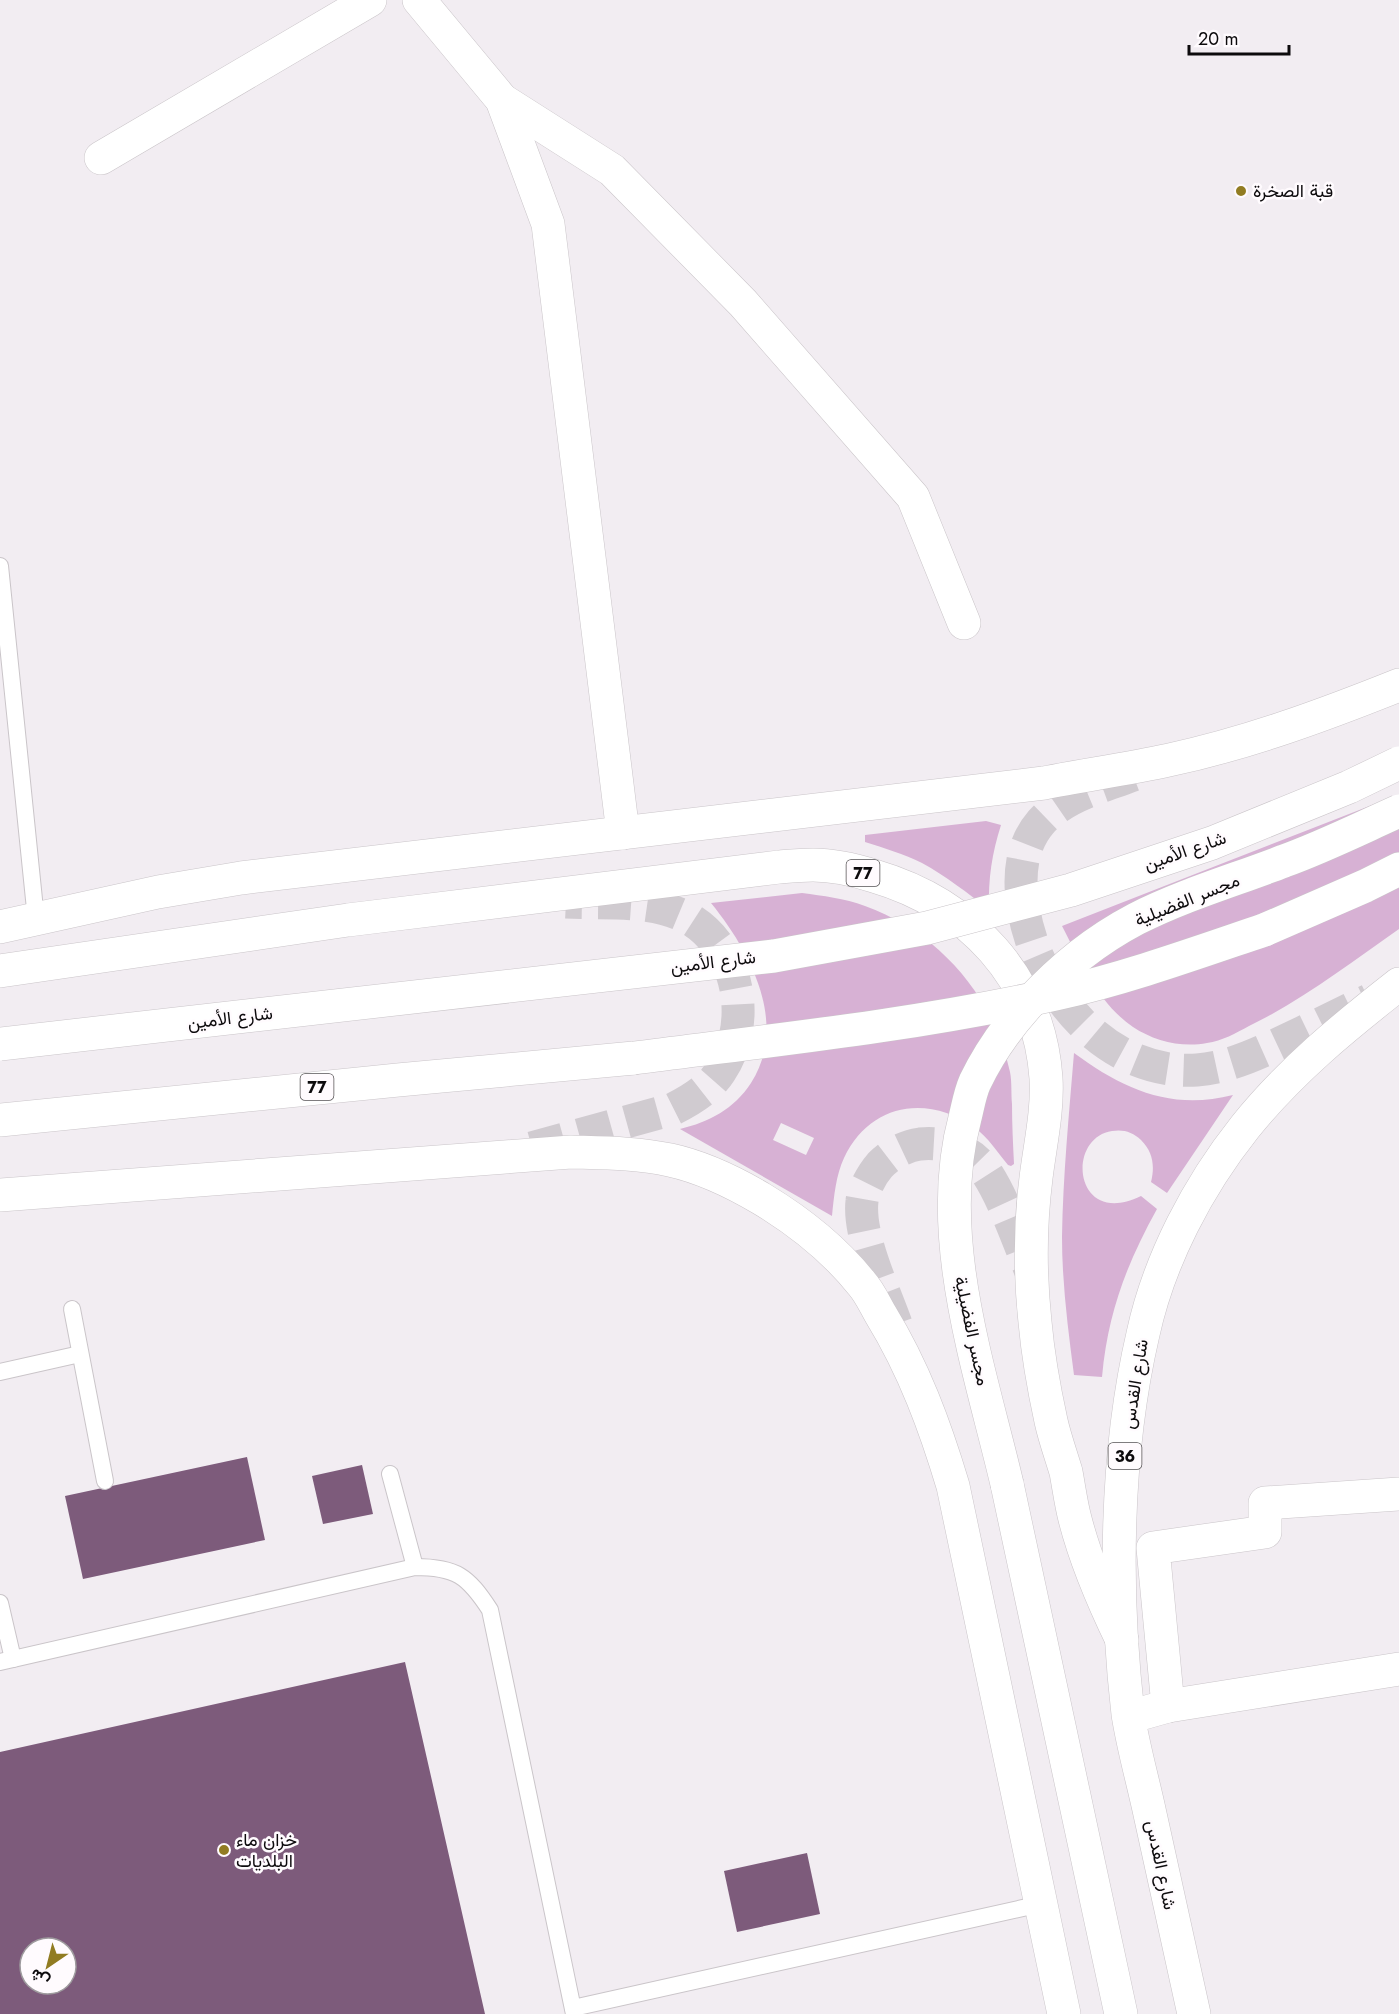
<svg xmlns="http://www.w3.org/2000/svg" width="1399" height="2014" font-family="Jost,Vazirmatn,sans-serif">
	<rect width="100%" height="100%" fill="#f2edf2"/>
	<g fill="#d7b1d4" fill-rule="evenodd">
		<path d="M1385,800l14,24v105c-49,34 -96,71 -150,97 -13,7 -27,15 -42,17 -25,5 -53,-2 -74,-16 -34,-23 -53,-66 -71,-101z"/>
		<path d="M986,821l15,4c-9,28 -13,54 -12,84 -22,-16 -43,-33 -67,-46 -18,-9 -38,-15 -57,-21v-7z"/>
		<path d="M802,893c21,3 42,5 63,13 74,27 128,89 145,166 2,10 1,21 2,32 0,20 1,40 2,60l-3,2 -3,-1c-10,-12 -20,-28 -33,-37 -47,-34 -105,-25 -131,30 -8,17 -10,38 -12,58l-152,-87c29,-7 54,-20 71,-46 38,-60 -1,-132 -40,-180zM781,1123l33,15 -8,17 -33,-15z"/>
		<path d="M1074,1053c49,36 97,58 159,42l-66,98 -16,-11c4,-16 2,-30 -10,-42 -8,-8 -18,-11 -29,-9 -47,7 -38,98 29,65l16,13c-31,56 -49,104 -55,168l-28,-2c-6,-46 -12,-92 -12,-138 1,-61 7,-123 12,-184z"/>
	</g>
	<g fill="#7d5b7b" fill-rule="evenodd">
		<path d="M247,1457l18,83 -182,39 -18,-83z"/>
		<path d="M362,1465l11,49 -50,10 -11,-48z"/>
		<path d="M405,1662l80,352h-485v-262zM30,1948h36v36h-36z"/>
		<path d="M807,1853l13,61 -83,18 -13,-61z"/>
	</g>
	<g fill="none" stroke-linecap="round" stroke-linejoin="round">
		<g stroke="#d0cbd0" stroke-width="33" stroke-dasharray="33 16" stroke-linecap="butt">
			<path d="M1133,775c-31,12 -69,21 -92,47 -19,22 -22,50 -19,77 10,86 81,177 175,171 36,-3 66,-19 98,-34 25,-12 49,-24 74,-36"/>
			<path d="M532,1148l141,-39c18,-9 36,-20 47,-37 34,-49 19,-129 -36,-156 -35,-17 -80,-12 -118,-14"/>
			<path d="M896,1324c-12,-34 -38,-88 -34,-123 1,-11 11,-28 18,-36 11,-11 25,-19 40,-21 21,-2 44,3 59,19 21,23 40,81 53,111"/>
		</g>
		<g stroke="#cac5c9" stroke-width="18">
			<g id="service">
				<path d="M0,566l36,353"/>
				<path d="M72,1309l33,172"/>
				<path d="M0,1372l80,-18"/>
				<path d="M390,1474l25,93"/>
				<path d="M0,1603l13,56"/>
				<path d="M0,1662l415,-95c41,0 53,9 75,43l84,404"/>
				<path d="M573,2008l468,-104"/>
			</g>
		</g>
		<g stroke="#cac5c9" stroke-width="34">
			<g id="minor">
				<path d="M419,0l83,100 46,124 75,609"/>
				<path d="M502,100l110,70 131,133 170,194 51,126"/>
				<path d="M101,158l269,-158"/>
				<path d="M1168,1706l-15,-158 112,-16v-29l134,-9"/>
				<path d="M1129,1717l39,-11 231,-37"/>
			</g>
		</g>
		<g stroke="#cac5c9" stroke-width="34">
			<g id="primary">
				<path d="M0,927l158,-35 83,-14 803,-95c41,-8 84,-14 125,-23 79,-17 155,-45 230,-75"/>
				<path d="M1264,930l101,-44 34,-17"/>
				<path d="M0,971l348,-51 431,-53c12,-1 23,-2 34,-2 21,0 42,5 61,11 95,28 165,101 172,202 2,33 -6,67 -10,100 -6,47 -6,97 -1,144 3,33 9,67 16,99 4,18 10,34 15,51 3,16 5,32 9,47 11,43 28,82 47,121"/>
				<path d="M0,1120l398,-40 236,-22"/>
				<path d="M0,1195l571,-43c33,1 66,1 99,8 32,7 65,23 92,39 38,23 73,51 100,85 8,9 13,21 19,31 33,54 54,111 72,171l111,528"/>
				<path d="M1007,1484l114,530"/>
				<path d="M1194,2014c-15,-67 -29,-133 -44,-200 -7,-33 -17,-67 -22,-100 -14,-122 -13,-260 15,-380 16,-74 55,-148 102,-207 45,-56 99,-100 154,-143"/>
			</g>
		</g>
		<use href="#service" stroke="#fff" stroke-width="16"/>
		<use href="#minor" stroke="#fff" stroke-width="33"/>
		<use href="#primary" stroke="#fff" stroke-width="33"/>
		<g stroke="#cac5c9" stroke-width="34" stroke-linecap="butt">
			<g id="primary-bridge">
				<path d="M0,1044l774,-88 153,-28 144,-38 141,-47 137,-56 50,-24"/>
				<path d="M634,1058c141,-18 283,-33 422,-64 71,-16 140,-41 208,-64"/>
				<path d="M1007,1484c-27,-115 -74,-248 -42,-366 3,-12 5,-25 10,-36 14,-29 34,-57 55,-80 31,-34 66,-62 106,-83 47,-24 99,-39 148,-58 39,-14 77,-33 115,-50"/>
			</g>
		</g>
		<use href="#primary-bridge" stroke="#fff" stroke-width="33"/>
	</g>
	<g fill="#917c22" stroke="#fffbfe" stroke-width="2">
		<circle cx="1241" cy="191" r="6"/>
		<circle cx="224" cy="1850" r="6"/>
	</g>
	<g text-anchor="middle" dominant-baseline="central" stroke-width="5" stroke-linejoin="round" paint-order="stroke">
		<g fill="#fffbfe" stroke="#565355" stroke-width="1.5">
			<rect x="846.5" y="860" width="33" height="26" rx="4.5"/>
			<rect x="300.5" y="1074" width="33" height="26" rx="4.5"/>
			<rect x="1108.5" y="1443" width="33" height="26" rx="4.5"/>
		</g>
		<g font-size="16" font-weight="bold" fill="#0d0b0d">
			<text x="863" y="873">77</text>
			<text x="317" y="1087">77</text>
			<text x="1125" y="1456">36</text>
		</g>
		<g font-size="18" fill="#0d0b0d" stroke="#fffbfe" text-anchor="start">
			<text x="1253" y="191">قبة الصخرة</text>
			<text x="236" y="1840">خزان ماء<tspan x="236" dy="21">البلديات</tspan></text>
		</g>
		<g font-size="18" fill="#0d0b0d" stroke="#fffbfe">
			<text transform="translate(1185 851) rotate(-19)">شارع الأمين</text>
			<text transform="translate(1187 900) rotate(-22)">مجسر الفضيلية</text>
			<text transform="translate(713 962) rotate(-7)">شارع الأمين</text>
			<text transform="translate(230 1018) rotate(-7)">شارع الأمين</text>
			<text transform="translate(972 1331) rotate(78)">مجسر الفضيلية</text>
			<text transform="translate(1135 1384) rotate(-81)">شارع القدس</text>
			<text transform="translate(1161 1865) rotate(78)">شارع القدس</text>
		</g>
	</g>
	<g transform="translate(48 1966) rotate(215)"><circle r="28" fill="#fffbfe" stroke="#9e9b9e" stroke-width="1.5"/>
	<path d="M0-4.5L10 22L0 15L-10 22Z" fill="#917c22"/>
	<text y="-9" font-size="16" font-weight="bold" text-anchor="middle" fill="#0d0b0d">ش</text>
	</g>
	<path d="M1189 45v9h100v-9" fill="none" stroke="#0d0b0d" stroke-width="3"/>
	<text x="1198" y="45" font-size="18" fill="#0d0b0d" stroke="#fffbfe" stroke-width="4.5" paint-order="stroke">20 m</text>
</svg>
